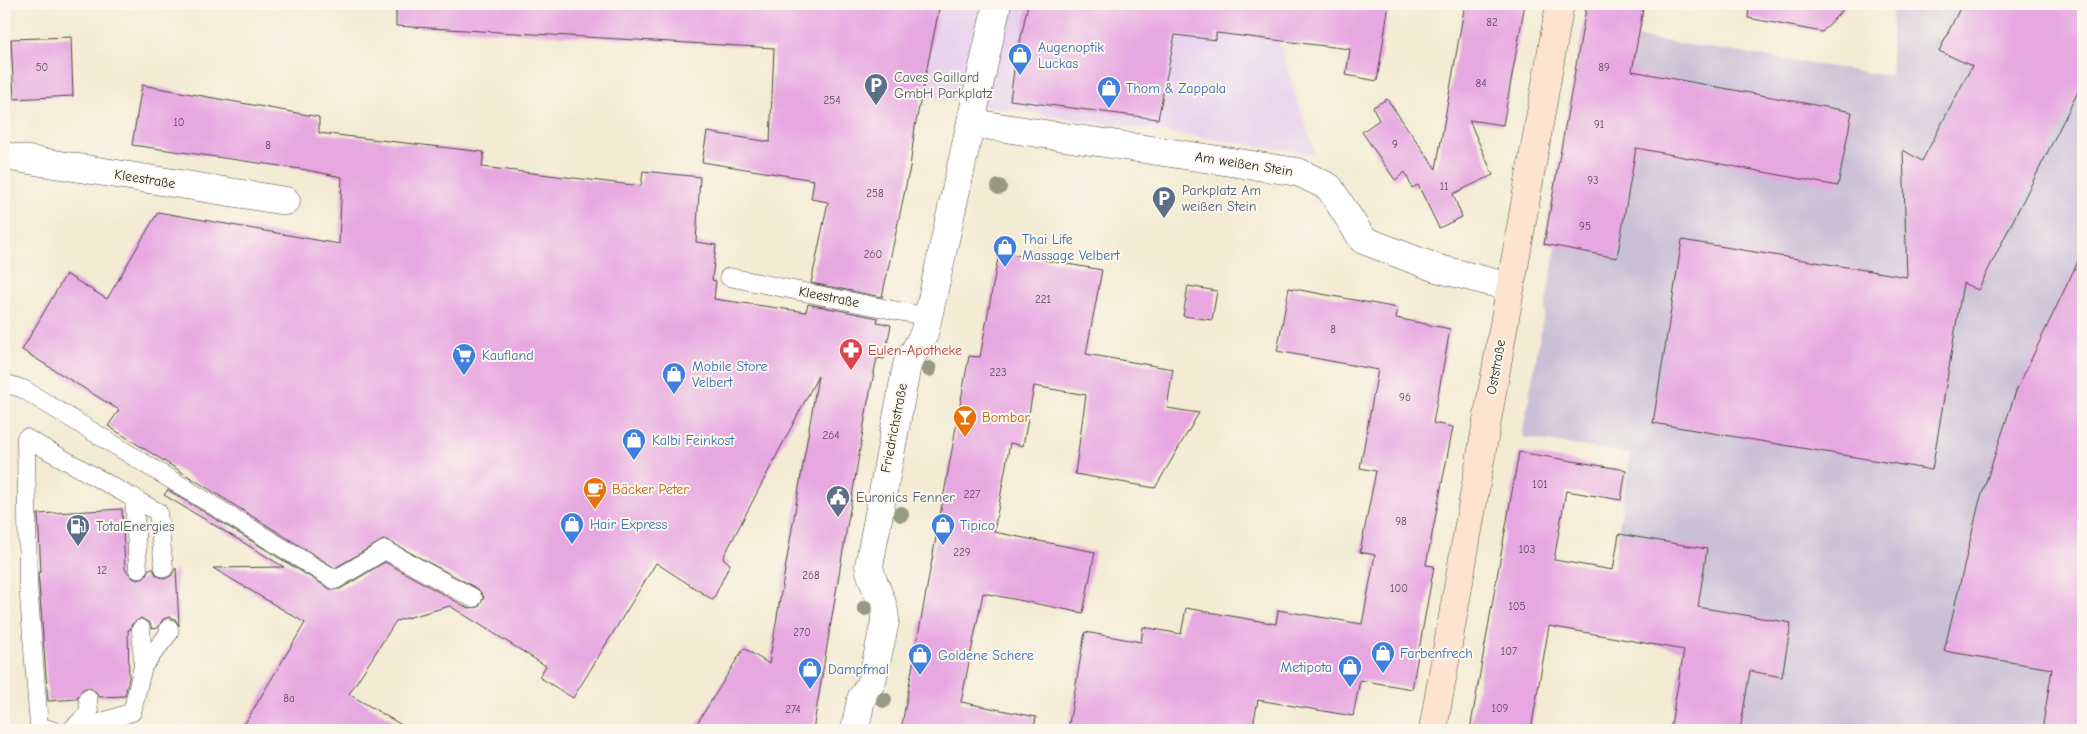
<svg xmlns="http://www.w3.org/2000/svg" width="2087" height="734" font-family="'Comic Neue',sans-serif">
	<rect width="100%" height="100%" fill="#fbf7ec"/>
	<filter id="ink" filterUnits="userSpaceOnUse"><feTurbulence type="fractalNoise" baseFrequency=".02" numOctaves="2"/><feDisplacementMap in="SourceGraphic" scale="10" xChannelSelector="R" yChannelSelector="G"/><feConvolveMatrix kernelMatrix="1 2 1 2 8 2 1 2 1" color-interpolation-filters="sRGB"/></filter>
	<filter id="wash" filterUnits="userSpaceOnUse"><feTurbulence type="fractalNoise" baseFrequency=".0096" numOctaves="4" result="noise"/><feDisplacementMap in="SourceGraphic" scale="20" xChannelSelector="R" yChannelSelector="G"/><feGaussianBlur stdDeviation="1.12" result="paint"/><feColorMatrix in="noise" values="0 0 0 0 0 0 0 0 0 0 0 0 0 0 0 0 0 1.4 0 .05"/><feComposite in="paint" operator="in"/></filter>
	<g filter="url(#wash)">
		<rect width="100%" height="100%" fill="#f3ebd3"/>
		<path fill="#e8d2ee" d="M804,4h463l48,150 -482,-70 -28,-47z"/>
		<path fill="#c9bfd7" d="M1892,4h191v726h-359l-53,-8 12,-72 -127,-22 11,-66 46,8 17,-116 -108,-17 34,-191 61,11 20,-115 -11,-35 12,-70 253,39z"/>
		<g id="blocks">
			<g fill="#e7a7e1">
				<path d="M396,4h544l-25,123 -5,40 -28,130 -71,-14 17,-81 -17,-3 3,-19 -112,-18 5,-30 63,10 4,-94 -378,-22z"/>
				<path d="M1028,4h361l-12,77 -31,-6 4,-26 -134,-16v7l-41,-5 -17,84 -148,-19 4,-30z"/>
				<path d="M1465,4h60l-22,121 -34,-5 24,55 -40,19 9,23 -23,11 -21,-43 -6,3 -7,-16 -10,8 -33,-48 17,-12 -6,-13 14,-8 49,70z"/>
				<path d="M1587,4h57l-12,67 220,41 -14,74 -202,-38 -19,110 -73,-14z"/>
				<path d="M1749,4h99l-26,28 -74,-14z"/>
				<path d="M1962,4h121v78l-105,208 -15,-7 -31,187 -279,-47 29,-183 225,37 -4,-127 19,11 50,-95 -33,-15z"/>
				<path d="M71,37l2,59 -59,3 -3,-60z"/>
				<path d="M142,85l177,32v16l165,19 -2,15 159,19 2,-15 57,6 -4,65 20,3 -4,35 4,1 -2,18 92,13 2,-8 70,14 -1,4 14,3 -7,34 -7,-1 -10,49 -54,323h-120l51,-82 25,16 49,-288 -95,182 7,6 -17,36 -57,-37 -83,135 -34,-21 7,-11 -96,-60 -54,15 -47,73 61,36h-169l64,-107 -92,-55 71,-1 -120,-72 4,-5 162,99h10l45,-27 83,46 11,-1 5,-10 -6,-8 -93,-50 -50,29 -227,-142 11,-16 -97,-60 44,-76 41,25 51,-87 181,32 3,-67 -41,-8 -169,-24z"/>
				<path d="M2083,251v479h-41l10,-61 -108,-18 35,-148 37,-112z"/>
				<path d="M999,252l103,18 -16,84 87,15 -6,39 32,5 -44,75 -80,-14 11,-79 -52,-9 -11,60 -13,-3 -16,89 101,20 -12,61 -100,-20 -22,109 75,15 -2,13h-133l68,-374 11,1z"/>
				<path d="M1188,286l29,5 -5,29 -29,-4z"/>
				<path d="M1289,288l109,20 -2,10 54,11 -17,94 20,4 -27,138 8,1 -22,123 -52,-9 -7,36 -95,-16 -6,30h-184l17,-98 56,10 2,-15 38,7 5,-26 90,16 2,-14 84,14 13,-69 -15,-3 16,-81 -16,-3 18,-98 -101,-19z"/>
				<path d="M1519,452l107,18 -5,30 -55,-9 -12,69 59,10 6,-36 88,15 -9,58 93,16 -9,54 -32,-6 -10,59h-70l14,-80 -135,-24 -18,104h-61z"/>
				<path d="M122,509l3,60 8,9 5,2 6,-2 5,-9 4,-1 3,7 9,4 6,-3 5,-8 3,58 -4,-7 -6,-2 -6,2 -5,9 -6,1 -2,-6 -9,-5 -9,6 -2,6h-2l1,48 -4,18 -26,1 -3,-5 -8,-5 -6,3 -5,9 -29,2 -9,-117 -1,-11 3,-1 -3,-58z"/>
			</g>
		</g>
	</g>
	<g filter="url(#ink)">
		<use href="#blocks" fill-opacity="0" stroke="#494844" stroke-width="1"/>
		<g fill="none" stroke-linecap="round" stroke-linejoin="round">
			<g stroke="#494844" stroke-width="19">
				<g id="lane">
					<path d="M729,277l199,40"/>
					<path d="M4,383l19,6 312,191 50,-30 88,48"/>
					<path d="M134,497l4,72"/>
					<path d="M143,666l26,-33v-5"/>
					<path d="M52,730l-13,-4 -11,-142 -2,-146 132,74 6,56"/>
					<path d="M71,730l18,-17 -1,-15"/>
					<path d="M79,730l53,-18 11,-46 -2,-37"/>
				</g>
			</g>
			<g stroke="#494844" stroke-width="29">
				<g id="street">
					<path d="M971,123l327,49 31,15 34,53 73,28 74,19"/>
					<path d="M4,156l282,45"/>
					<path d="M855,730l6,-31 11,-18 13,-59c1,-19 -13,-37 -16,-56l38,-201 17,-31 4,-17 69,-313"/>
				</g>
			</g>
			<g stroke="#494844" stroke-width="29">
				<path id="secondary" d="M1433,730l127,-726"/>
			</g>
			<use href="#lane" stroke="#fff" stroke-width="18"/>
			<use href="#street" stroke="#fff" stroke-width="28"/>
			<use href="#secondary" stroke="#fde4d1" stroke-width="28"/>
		</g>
		<g fill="#979a83">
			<circle cx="999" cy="187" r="8"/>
			<circle cx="929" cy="369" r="8"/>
			<circle cx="901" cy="514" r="8"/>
			<circle cx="865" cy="608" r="8"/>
			<circle cx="884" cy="700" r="8"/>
		</g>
	</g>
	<defs>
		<g id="shop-pin" transform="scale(1.25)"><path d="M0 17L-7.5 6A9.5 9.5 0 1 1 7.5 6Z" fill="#3f7fe0" stroke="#fbf7ec"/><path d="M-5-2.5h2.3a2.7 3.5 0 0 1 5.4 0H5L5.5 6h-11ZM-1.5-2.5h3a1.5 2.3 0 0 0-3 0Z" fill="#fff"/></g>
		<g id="parking-pin" transform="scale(1.25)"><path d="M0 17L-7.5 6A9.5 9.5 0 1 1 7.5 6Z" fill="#5c6f8a" stroke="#fbf7ec"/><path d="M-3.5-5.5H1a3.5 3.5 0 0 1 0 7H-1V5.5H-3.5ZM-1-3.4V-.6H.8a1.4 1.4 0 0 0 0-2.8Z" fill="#fff"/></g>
		<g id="pharmacy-pin" transform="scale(1.25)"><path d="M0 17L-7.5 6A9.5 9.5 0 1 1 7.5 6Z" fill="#e0444e" stroke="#fbf7ec"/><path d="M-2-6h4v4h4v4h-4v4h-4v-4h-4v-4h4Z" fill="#fff"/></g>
		<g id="supermarket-pin" transform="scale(1.25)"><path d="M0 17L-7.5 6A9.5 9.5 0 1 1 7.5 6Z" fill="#3f7fe0" stroke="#fbf7ec"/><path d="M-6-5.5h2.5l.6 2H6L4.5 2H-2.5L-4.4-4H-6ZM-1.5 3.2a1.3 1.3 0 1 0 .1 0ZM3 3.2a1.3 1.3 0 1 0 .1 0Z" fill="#fff"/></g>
		<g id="bar-pin" transform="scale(1.25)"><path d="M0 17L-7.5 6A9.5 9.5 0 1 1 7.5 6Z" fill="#e8710a" stroke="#fbf7ec"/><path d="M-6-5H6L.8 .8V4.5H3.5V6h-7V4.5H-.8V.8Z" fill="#fff"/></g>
		<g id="cafe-pin" transform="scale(1.25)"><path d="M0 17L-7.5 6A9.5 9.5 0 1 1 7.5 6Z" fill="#e8710a" stroke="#fbf7ec"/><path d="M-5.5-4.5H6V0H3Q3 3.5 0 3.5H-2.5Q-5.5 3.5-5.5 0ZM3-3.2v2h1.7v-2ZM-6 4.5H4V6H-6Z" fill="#fff"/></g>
		<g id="civic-pin" transform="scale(1.25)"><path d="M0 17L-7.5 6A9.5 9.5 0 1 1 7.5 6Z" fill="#5c6f8a" stroke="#fbf7ec"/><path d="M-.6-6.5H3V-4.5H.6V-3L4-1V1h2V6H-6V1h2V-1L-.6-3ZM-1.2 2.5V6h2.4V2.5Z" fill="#fff"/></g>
		<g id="fuel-pin" transform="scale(1.25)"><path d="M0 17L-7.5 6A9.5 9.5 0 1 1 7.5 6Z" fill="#5c6f8a" stroke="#fbf7ec"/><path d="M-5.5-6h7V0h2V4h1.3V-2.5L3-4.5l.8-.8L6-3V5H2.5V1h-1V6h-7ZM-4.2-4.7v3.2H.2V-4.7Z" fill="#fff"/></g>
	</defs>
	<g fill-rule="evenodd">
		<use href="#shop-pin" x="1020" y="55"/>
		<use href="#parking-pin" x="876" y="85"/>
		<use href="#shop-pin" x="1109" y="88"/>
		<use href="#parking-pin" x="1164" y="198"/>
		<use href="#shop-pin" x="1005" y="247"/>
		<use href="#pharmacy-pin" x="851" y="350"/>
		<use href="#supermarket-pin" x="464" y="355"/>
		<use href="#shop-pin" x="674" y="374"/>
		<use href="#bar-pin" x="965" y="417"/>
		<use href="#shop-pin" x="634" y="440"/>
		<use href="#cafe-pin" x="595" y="489"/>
		<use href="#civic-pin" x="838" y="497"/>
		<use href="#shop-pin" x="572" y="524"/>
		<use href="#shop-pin" x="943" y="525"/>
		<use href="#fuel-pin" x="78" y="526"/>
		<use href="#shop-pin" x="1383" y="653"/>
		<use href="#shop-pin" x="920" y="655"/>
		<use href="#shop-pin" x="1350" y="667"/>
		<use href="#shop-pin" x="810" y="669"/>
	</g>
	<g text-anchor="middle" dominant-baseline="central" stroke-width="4" stroke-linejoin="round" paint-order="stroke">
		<g font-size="11" fill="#5a4a58">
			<text x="1492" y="22">82</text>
			<text x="42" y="67">50</text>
			<text x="1604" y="67">89</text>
			<text x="1481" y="83">84</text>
			<text x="832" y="100">254</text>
			<text x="179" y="122">10</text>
			<text x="1599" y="124">91</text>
			<text x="1395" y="144">9</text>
			<text x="268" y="145">8</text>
			<text x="1593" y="180">93</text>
			<text x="1444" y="186">11</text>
			<text x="875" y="193">258</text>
			<text x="1585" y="226">95</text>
			<text x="873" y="254">260</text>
			<text x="1043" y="299">221</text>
			<text x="1333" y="329">8</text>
			<text x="998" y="372">223</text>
			<text x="1405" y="397">96</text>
			<text x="831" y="435">264</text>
			<text x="1540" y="484">101</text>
			<text x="972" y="494">227</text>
			<text x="1401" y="521">98</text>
			<text x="1527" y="549">103</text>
			<text x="962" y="552">229</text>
			<text x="102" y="570">12</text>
			<text x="811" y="575">268</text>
			<text x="1399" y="588">100</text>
			<text x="1517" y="606">105</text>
			<text x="802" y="632">270</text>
			<text x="1509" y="651">107</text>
			<text x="289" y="698">8a</text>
			<text x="1500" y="708">109</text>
			<text x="793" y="709">274</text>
		</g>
		<g font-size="14" fill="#366cbe" stroke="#fbf7ec" text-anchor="start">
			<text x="1038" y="47">Augenoptik<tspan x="1038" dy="16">Luckas</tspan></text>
			<text x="1126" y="88">Thom &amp; Zappala</text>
			<text x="1022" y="239">Thai Life<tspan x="1022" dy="16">Massage Velbert</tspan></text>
			<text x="482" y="355">Kaufland</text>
			<text x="692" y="366">Mobile Store<tspan x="692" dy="16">Velbert</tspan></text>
			<text x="652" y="440">Kalbi Feinkost</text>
			<text x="590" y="524">Hair Express</text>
			<text x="960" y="525">Tipico</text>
			<text x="1400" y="653">Farbenfrech</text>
			<text x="938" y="655">Goldene Schere</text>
			<text x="1332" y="667" text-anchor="end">Metipota</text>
			<text x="828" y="669">Dampfmal</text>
		</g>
		<g font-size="14" fill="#4e5e75" stroke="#fbf7ec" text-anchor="start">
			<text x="894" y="77">Caves Gaillard<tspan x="894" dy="16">GmbH Parkplatz</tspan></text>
			<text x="1182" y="190">Parkplatz Am<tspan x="1182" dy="16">weißen Stein</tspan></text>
			<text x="856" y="497">Euronics Fenner</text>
			<text x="96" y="526">TotalEnergies</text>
		</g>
		<g font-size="14" fill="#2b2b2b" stroke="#fbf7ec">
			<text transform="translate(1244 164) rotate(9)">Am weißen Stein</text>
			<text transform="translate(145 179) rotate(9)">Kleestraße</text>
			<text transform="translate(829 297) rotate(11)">Kleestraße</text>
			<text transform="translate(1496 367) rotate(-80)">Oststraße</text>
			<text transform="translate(894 428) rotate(-79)">Friedrichstraße</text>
		</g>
		<g font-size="14" fill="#be3a42" stroke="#fbf7ec" text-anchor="start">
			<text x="868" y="350">Eulen-Apotheke</text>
		</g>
		<g font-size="14" fill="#c56008" stroke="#fbf7ec" text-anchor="start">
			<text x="982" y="417">Bombar</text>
			<text x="612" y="489">Bäcker Peter</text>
		</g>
	</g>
	<rect width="2087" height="734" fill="none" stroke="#fbf7ec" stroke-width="20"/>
</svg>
